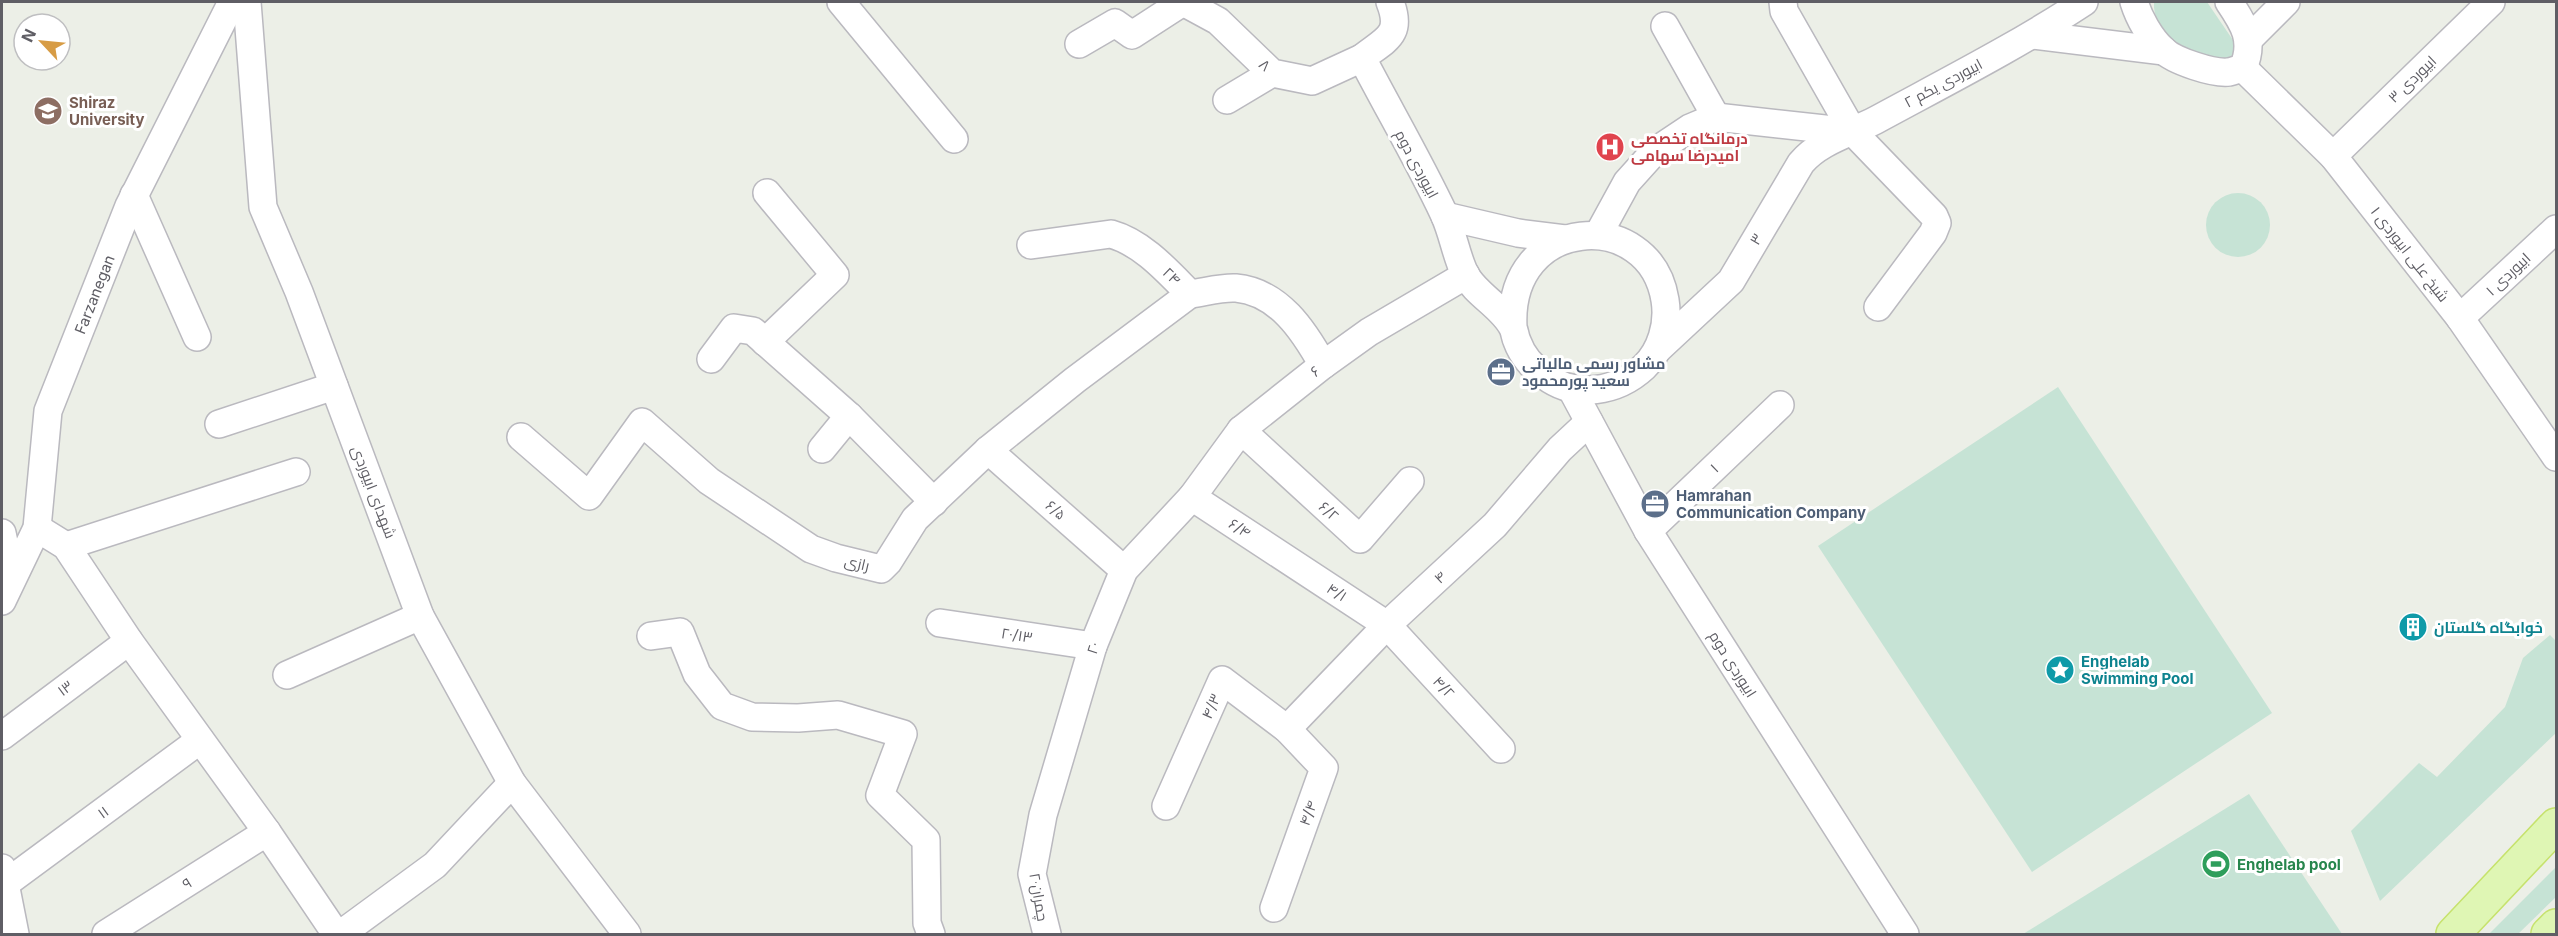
<svg xmlns="http://www.w3.org/2000/svg" width="2558" height="936" font-family="Inter,Cairo,sans-serif">
	<rect width="100%" height="100%" fill="#ecefe7"/>
	<g fill="#c6e3d5">
		<path d="M2154,2h53l30,44v10c-32,13 -86,-19 -83,-54z"/>
		<circle cx="2238" cy="225" r="32"/>
		<path d="M2058,387l214,326 -240,159 -214,-326z"/>
		<path d="M2550,635l6,6v92l-176,168 -29,-70 68,-68 18,14 68,-70 18,-49z"/>
		<path d="M2249,794l93,140h-319z"/>
		<path d="M2556,867v30l-38,37h-29z"/>
	</g>
	<g fill="none" stroke-linecap="round" stroke-linejoin="round">
		<g stroke="#bab9bf" stroke-width="30">
			<g id="minor">
				<path d="M247,2l16,205 36,85 121,324 92,167 115,151"/>
				<path d="M841,2l113,137"/>
				<path d="M1183,2l35,19 54,52 40,8 50,-23"/>
				<path d="M1390,2c13,33 -4,37 -28,56 27,52 57,103 82,156 9,19 12,42 21,60 11,21 38,33 48,54 2,4 2,9 4,13 5,14 16,27 28,35 31,23 72,16 99,-9 17,-16 25,-43 21,-67 -15,-94 -158,-85 -152,27"/>
				<path d="M1783,2l1,9 69,121 81,84 3,7 -4,10 -55,74"/>
				<path d="M2134,2c5,16 16,36 29,48 11,11 51,24 66,22 5,-1 9,-3 14,-4 12,-27 1,-44 -14,-66"/>
				<path d="M1665,26l51,91"/>
				<path d="M2033,35l131,16"/>
				<path d="M2249,39l37,-37"/>
				<path d="M1079,44l36,-21 17,12 51,-33"/>
				<path d="M2243,68l90,88 127,162 96,139"/>
				<path d="M1227,100l45,-27"/>
				<path d="M2333,156l158,-154"/>
				<path d="M134,195l63,142"/>
				<path d="M1445,216l73,17 47,6"/>
				<path d="M1598,235l29,-53 27,-30 36,-24 26,-11 136,15"/>
				<path d="M1031,245l80,-11c32,9 57,38 79,60 15,-2 32,-7 46,-6 43,4 68,43 87,77"/>
				<path d="M2460,318l96,-89"/>
				<path d="M765,342l70,-67 -68,-82"/>
				<path d="M1658,349l73,-68 70,-118c18,-22 50,-30 75,-43 70,-38 141,-74 208,-118"/>
				<path d="M711,359l23,-31 19,3 96,85 85,86"/>
				<path d="M1571,388l77,143 257,403"/>
				<path d="M219,424l115,-38"/>
				<path d="M1241,430l119,109 50,-58"/>
				<path d="M521,437l68,59 53,-74 67,59 102,68 25,9 45,11 7,-7 27,-43 73,-69 87,-70 115,-86"/>
				<path d="M822,449l27,-33"/>
				<path d="M988,450l136,120"/>
				<path d="M1192,497l195,128 114,124"/>
				<path d="M37,528l29,18 63,95 138,191 69,102"/>
				<path d="M1648,531l132,-126"/>
				<path d="M2,533l3,14 -3,9"/>
				<path d="M66,546l230,-74"/>
				<path id="s1" d="M2,601l35,-73 11,-117 81,-205 103,-204"/>
				<path d="M940,623l153,23"/>
				<path d="M651,636l29,-4 17,42 25,32 30,11 46,1 40,-3 65,19 -23,61 46,45 1,83 4,11"/>
				<path d="M287,675l133,-59"/>
				<path d="M1287,729l100,-104 108,-100 65,-76 29,-27"/>
				<path d="M2,736l127,-95"/>
				<path d="M1166,806l56,-126 65,49 37,39 -50,140"/>
				<path d="M2,868l13,66"/>
				<path d="M5,884l195,-144"/>
				<path d="M106,934l161,-102"/>
				<path d="M341,934l94,-69 77,-82"/>
				<path d="M1047,934l-15,-60 11,-59 50,-169 31,-76 68,-73 49,-67 82,-65 46,-33 97,-57"/>
			</g>
		</g>
		<g stroke="#c6e26c" stroke-width="36">
			<g id="major">
				<path d="M2453,934l103,-109"/>
				<path d="M2548,934l8,-8"/>
			</g>
		</g>
		<use href="#minor" stroke="#fff" stroke-width="27"/>
		<use href="#major" stroke="#dff6b4" stroke-width="33"/>
	</g>
	<defs>
		<g id="university-disc" transform="scale(1.5)"><circle r="9.5" fill="#8d6e63" stroke="#fff"/><path d="M0-5L7-2L0 1L-7-2ZM-4 1L0 2.5L4 1V4Q0 6-4 4Z" fill="#fff"/></g>
		<g id="hospital-disc" transform="scale(1.5)"><circle r="9.5" fill="#e0444e" stroke="#fff"/><path d="M-5-5h3v3.5h4V-5h3V5h-3V1.5h-4V5h-3Z" fill="#fff"/></g>
		<g id="office-disc" transform="scale(1.5)"><circle r="9.5" fill="#5c6f8a" stroke="#fff"/><path d="M-6-3h4V-5.5h4V-3h4V5H-6ZM-1-4.5V-3h2v-1.5ZM-6 0V1H6V0Z" fill="#fff"/></g>
		<g id="building-disc" transform="scale(1.5)"><circle r="9.5" fill="#0f9aa8" stroke="#fff"/><path d="M-4-6H4V6H1V3H-1V6H-4ZM-2.5-4.3h1.7v1.8h-1.7ZM.8-4.3h1.7v1.8H.8ZM-2.5-1h1.7V.8h-1.7ZM.8-1h1.7V.8H.8Z" fill="#fff"/></g>
		<g id="sight-disc" transform="scale(1.5)"><circle r="9.5" fill="#0f9aa8" stroke="#fff"/><path d="M0-6L1.8-2.2L6-1.7L2.9 1.2L3.7 5.4L0 3.3L-3.7 5.4L-2.9 1.2L-6-1.7L-1.8-2.2Z" fill="#fff"/></g>
		<g id="stadium-disc" transform="scale(1.5)"><circle r="9.5" fill="#2e9e5b" stroke="#fff"/><path d="M0-5a6.5 5 0 1 0 0 10a6.5 5 0 1 0 0-10ZM-3.5-1.8h7v3.6h-7Z" fill="#fff"/></g>
	</defs>
	<g fill-rule="evenodd">
		<use href="#university-disc" x="48" y="111"/>
		<use href="#hospital-disc" x="1610" y="147"/>
		<use href="#office-disc" x="1501" y="372"/>
		<use href="#office-disc" x="1655" y="504"/>
		<use href="#building-disc" x="2413" y="627"/>
		<use href="#sight-disc" x="2060" y="670"/>
		<use href="#stadium-disc" x="2216" y="864"/>
	</g>
	<g text-anchor="middle" dominant-baseline="central" stroke-width="6" stroke-linejoin="round" paint-order="stroke">
		<g font-size="15" fill="#5f5e65" stroke="#fff">
			<text transform="translate(1265 65) rotate(41)">۸</text>
			<text transform="translate(2412 79) rotate(-44)">۳ ابیوردی</text>
			<text transform="translate(1943 83) rotate(-28)">۲ ابیوردی یکم</text>
			<text transform="translate(1417 164) rotate(62)">ابیوردی دوم</text>
			<text transform="translate(1756 239) rotate(-59)">۳</text>
			<text transform="translate(2410 254) rotate(52)">شیخ علی ابیوردی ۱</text>
			<text transform="translate(2508 274) rotate(-43)">۱ ابیوردی</text>
			<text transform="translate(1172 276) rotate(44)">۲۴</text>
			<text stroke="none"><textPath href="#s1" startOffset="324">Farzanegan</textPath></text>
			<text transform="translate(1315 371) rotate(-38)">۶</text>
			<text transform="translate(1714 468) rotate(-44)">۱</text>
			<text transform="translate(374 492) rotate(69)">شهدای ابیوردی</text>
			<text transform="translate(1056 510) rotate(41)">۶/۵</text>
			<text transform="translate(1329 511) rotate(42)">۶/۲</text>
			<text transform="translate(1240 528) rotate(33)">۶/۴</text>
			<text transform="translate(857 563) rotate(13)">رازی</text>
			<text transform="translate(1440 577) rotate(-43)">۴</text>
			<text transform="translate(1337 592) rotate(33)">۴/۱</text>
			<text transform="translate(1017 635) rotate(9)">۲۰/۱۳</text>
			<text transform="translate(1093 648) rotate(-71)">۲۰</text>
			<text transform="translate(1733 664) rotate(58)">ابیوردی دوم</text>
			<text transform="translate(1444 687) rotate(47)">۴/۲</text>
			<text transform="translate(65 688) rotate(-37)">۱۳</text>
			<text transform="translate(1211 706) rotate(-66)">۴/۳</text>
			<text transform="translate(103 812) rotate(-36)">۱۱</text>
			<text transform="translate(1308 813) rotate(-70)">۴/۴</text>
			<text transform="translate(187 883) rotate(-32)">۹</text>
			<text transform="translate(1039 897) rotate(80)">چمران۲۰</text>
		</g>
		<g font-size="15" font-weight="bold" fill="#785e54" stroke="#fff" text-anchor="start">
			<text x="69" y="102">Shiraz<tspan x="69" dy="17">University</tspan></text>
		</g>
		<g font-size="15" font-weight="bold" fill="#be3a42" stroke="#fff" text-anchor="start">
			<text x="1631" y="138">درمانگاه تخصصی<tspan x="1631" dy="17">امیدرضا سهامی</tspan></text>
		</g>
		<g font-size="15" font-weight="bold" fill="#4e5e75" stroke="#fff" text-anchor="start">
			<text x="1522" y="363">مشاور رسمی مالیاتی<tspan x="1522" dy="17">سعید پورمحمود</tspan></text>
			<text x="1676" y="495">Hamrahan<tspan x="1676" dy="17">Communication Company</tspan></text>
		</g>
		<g font-size="15" font-weight="bold" fill="#0d838f" stroke="#fff" text-anchor="start">
			<text x="2434" y="627">خوابگاه گلستان</text>
			<text x="2081" y="661">Enghelab<tspan x="2081" dy="17">Swimming Pool</tspan></text>
		</g>
		<g font-size="15" font-weight="bold" fill="#27864d" stroke="#fff" text-anchor="start">
			<text x="2237" y="864">Enghelab pool</text>
		</g>
	</g>
	<rect width="2558" height="936" fill="none" stroke="#5f5e65" stroke-width="6"/>
	<g transform="translate(42 42) rotate(296)"><circle r="28" fill="#ffffff" stroke="#bfbfc1" stroke-width="1.5"/>
	<path d="M0-4.5L10 22L0 15L-10 22Z" fill="#d79c45"/>
	<text y="-9" font-size="16" font-weight="bold" text-anchor="middle" fill="#5f5e65">N</text>
	</g>
</svg>
